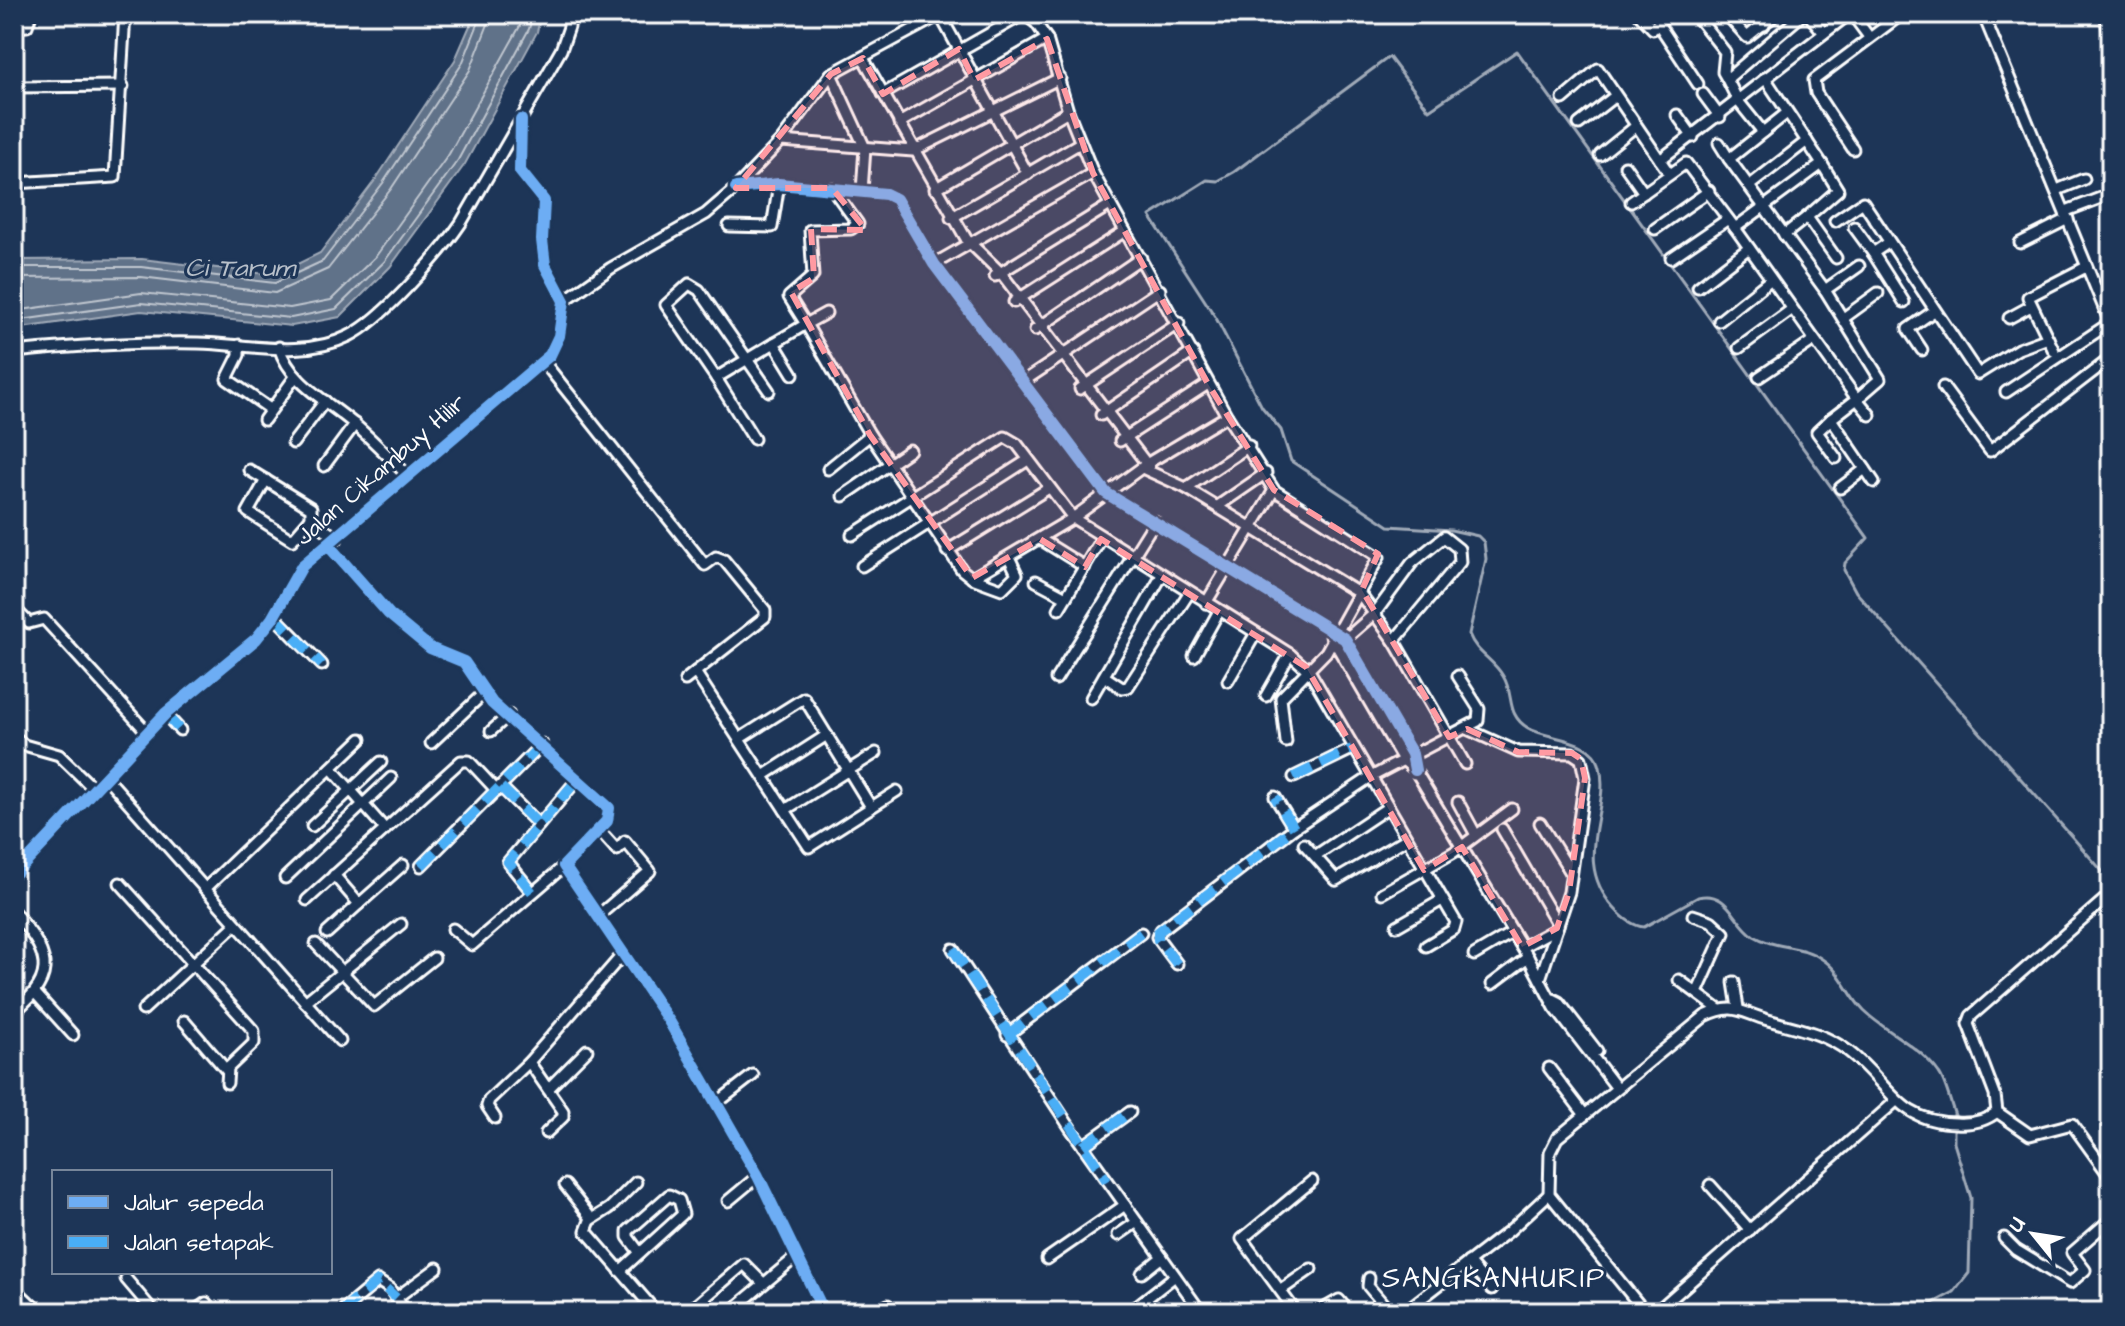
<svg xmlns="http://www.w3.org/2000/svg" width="2125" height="1326" font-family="'Architects Daughter',sans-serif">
	<rect width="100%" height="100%" fill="#1d3557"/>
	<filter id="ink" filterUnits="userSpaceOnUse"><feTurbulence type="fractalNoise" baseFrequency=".0125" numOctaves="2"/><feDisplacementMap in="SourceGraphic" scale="16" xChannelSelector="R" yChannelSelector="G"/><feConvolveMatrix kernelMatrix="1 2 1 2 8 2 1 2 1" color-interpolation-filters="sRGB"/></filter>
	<g filter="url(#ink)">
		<path fill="#617289" stroke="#a0aab8" stroke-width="2" d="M475,14h66l-4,18 -72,132 -75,103 -50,50 -48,9 -151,-15 -127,18v-69l128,-1 133,16 45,-22 56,-74 79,-119z"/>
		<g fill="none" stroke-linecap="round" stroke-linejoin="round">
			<g stroke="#c0c7d0" stroke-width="2">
				<path d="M14,267h127l134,16 48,-22 60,-78 79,-119 20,-50"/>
				<path d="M14,278l127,-1 134,16 53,-24 63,-80 79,-119 22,-56"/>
				<path d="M14,311l127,-18 149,15 41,-8 45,-44 73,-102 71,-128 3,-12"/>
				<path d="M14,321l127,-18 150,15 45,-9 48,-47 74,-102 71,-131 4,-15"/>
			</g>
			<path stroke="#a0aab8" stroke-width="3" d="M1916,1312l38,-20 15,-19 2,-75 -17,-55v-29l2,4c-5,-12 -10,-36 -17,-45 -19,-27 -52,-40 -75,-62 -16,-16 -22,-39 -42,-52 -21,-15 -47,-10 -68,-23 -21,-14 -25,-46 -56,-39l-54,30c-12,-1 -22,-10 -30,-19 -44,-49 -3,-96 -14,-141 -7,-30 -52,-27 -72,-39 -23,-14 -13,-33 -25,-52 -10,-17 -27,-23 -34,-42l17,-75 -2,-17 -6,-6 -27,-6 -62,-4 -98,-65 -10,-31 -19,-23 -46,-89 -66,-102 57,-36 11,1 16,-9 155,-115 40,53 88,-59 351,487 -23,25 -1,7 12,22 255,289"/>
			<g stroke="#fff" stroke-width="15">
				<g id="minor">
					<path d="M1024,14l12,9 11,16 21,72 25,62 134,243"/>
					<path d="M1639,14l14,15 13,-15"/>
					<path d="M1695,14l30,38 -2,20 4,7"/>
					<path d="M1726,14l21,23 29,-23"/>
					<path d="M1755,14l9,11"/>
					<path d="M1808,14l16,19"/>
					<path d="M1852,14l17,23"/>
					<path d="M1983,14l128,311"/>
					<path d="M2105,14l6,28"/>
					<path d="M1659,25l39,59"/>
					<path d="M14,27l13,-1 4,-12"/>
					<path d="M863,58l105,184"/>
					<path d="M831,74l34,74 -3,43"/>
					<path d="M1765,78l57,86 -87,64 122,171 -26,20 43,63"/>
					<path d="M14,87l109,-1"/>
					<path d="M883,94l141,-80"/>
					<path d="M1703,94l17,23"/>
					<path d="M1563,99l35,-30 62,91"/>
					<path d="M1787,113l-58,46 96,131 34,-24"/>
					<path d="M1677,115l16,22"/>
					<path d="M899,123l148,-84"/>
					<path d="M1579,124l36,-28"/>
					<path d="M1763,132l-25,-31 -11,-22 76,-65"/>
					<path d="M781,141l132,10 147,-73"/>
					<path d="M1719,143l10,16"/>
					<path d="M1853,149l-37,-56 -2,-13 88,-66"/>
					<path d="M1600,155l36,-29"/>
					<path d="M1822,164l16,26 -31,27 29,41"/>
					<path d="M1625,166l19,27"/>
					<path d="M1669,173l-9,-13 189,-146"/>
					<path d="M14,183l101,-6 10,-163"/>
					<path d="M1749,186l58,-45"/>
					<path d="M736,188l43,-4 107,10 10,5 38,65 172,229 239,146 67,115 3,16"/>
					<path d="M935,189l133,-78"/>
					<path d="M2057,190l27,-11"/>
					<path d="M1631,202l55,-39 49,65"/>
					<path d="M2066,211l45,-17"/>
					<path d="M951,218l129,-75"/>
					<path d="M1835,221l28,-19 115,172 40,-25 30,-11"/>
					<path d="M729,226l43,1 7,-43"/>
					<path d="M1854,227l19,26 15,-10"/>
					<path d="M1655,229l54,-38"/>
					<path d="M1784,235l23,-18"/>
					<path d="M967,240l34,33 148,194"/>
					<path d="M2020,243l48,-24"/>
					<path d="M1873,253l31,49"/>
					<path d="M1671,258l57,-39"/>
					<path d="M934,264l159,-91"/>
					<path d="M995,276l115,-71"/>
					<path d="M1698,287l51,-39"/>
					<path d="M1825,290l55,89 -23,20 13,16"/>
					<path d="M564,301l47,-33 95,-54 30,-26 45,-47 50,-67 109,-59 88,159"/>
					<path d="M1014,302l111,-71"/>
					<path d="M826,313l-20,11 64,111 92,135 10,8 101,-60 217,136 -24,42"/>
					<path d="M1845,317l33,-24"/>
					<path d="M2009,318l22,-12"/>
					<path d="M1719,321l51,-41"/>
					<path d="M1035,330l106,-72"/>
					<path d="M774,343l19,31"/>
					<path d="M239,345v10l-12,24 43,30"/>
					<path d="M279,347c11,36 47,53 74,76 19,16 37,35 55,53"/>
					<path d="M1739,348l52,-38"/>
					<path d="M1922,350l-14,-21 26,-18"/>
					<path d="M2054,351l-26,-54 58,-30"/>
					<path d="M14,352c61,-6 123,-10 184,-9 49,1 105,16 151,-7 33,-16 91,-82 112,-113l100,-173 8,-23v-13"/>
					<path d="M543,361l162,204 11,-8 8,3 41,50v7l-80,63"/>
					<path d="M1759,377l55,-37"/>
					<path d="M716,378l-50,-73 23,-21 10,6 70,101"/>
					<path d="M1024,381l136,-91"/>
					<path d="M1943,387l47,64 121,-93"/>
					<path d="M1080,389l99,-66"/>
					<path d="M2006,392l104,-69"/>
					<path d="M1101,415l92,-63"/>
					<path d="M1831,419l-14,13 19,26"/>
					<path d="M264,420l31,-43"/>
					<path d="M754,439l-38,-61 90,-54 -17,-27 24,-21 -3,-46 41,-1 7,-5 -26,-36"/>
					<path d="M1120,441l88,-57"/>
					<path d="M293,443l32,-42"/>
					<path d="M324,466l31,-42"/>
					<path d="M1142,468l44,20 174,106 34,47 71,123"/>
					<path d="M828,469l42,-34"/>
					<path d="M249,470l62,38v10l26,21"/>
					<path d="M266,480l-18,32 44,28 19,-22"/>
					<path d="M1186,488l63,-42"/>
					<path d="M1840,488l25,-19"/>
					<path d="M843,496l67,-46"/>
					<path d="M1218,506l48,-33"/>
					<path d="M852,535l153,-98 12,7 56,74 75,-55 79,-47 47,74 105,67 -53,95 -45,46 5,44"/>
					<path d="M1040,539l45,28"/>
					<path d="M328,545l61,69 41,34 34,14 28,41 117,105 -2,13 -43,45 105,155 89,155 66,136"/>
					<path d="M947,551l102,-63"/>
					<path d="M862,566l166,-106"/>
					<path d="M972,578l30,11 15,-15 -8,-17"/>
					<path d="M1036,581l30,16"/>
					<path d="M1206,603l68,-113"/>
					<path d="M14,608l15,15 15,-4 103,113"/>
					<path d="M1059,609l42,-70"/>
					<path d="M273,615l49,50"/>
					<path d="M1331,636l72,124 12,10 113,187 27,51 61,79"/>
					<path d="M1342,642l34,-30 36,-49 32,-26 15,12 1,13 -66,79"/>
					<path d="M1290,654l20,18 146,250 -2,7 -28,17"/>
					<path d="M1194,656l25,-45"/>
					<path d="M695,672l114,175 88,-56"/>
					<path d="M1104,676l18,12 6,-1 61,-94"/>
					<path d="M1056,679l99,-158"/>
					<path d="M1228,681l28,-48"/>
					<path d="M1091,698l70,-121"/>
					<path d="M165,714l15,16"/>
					<path d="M1467,729l51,23 54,1 9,6 4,19 -16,114 -29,87"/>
					<path d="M491,731l18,-16"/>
					<path d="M14,736l10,9 35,10 35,34"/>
					<path d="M739,739l65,-41 67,109"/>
					<path d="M431,743l53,-50"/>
					<path d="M331,768l54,61"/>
					<path d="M763,776l64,-41"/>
					<path d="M106,777l234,264"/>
					<path d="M1294,777l58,-28"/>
					<path d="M501,787l38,38"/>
					<path d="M1275,797l19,31"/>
					<path d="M1458,802l18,33"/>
					<path d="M785,810l91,-57"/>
					<path d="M1540,823l30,48"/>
					<path d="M312,826l69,-64"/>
					<path d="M1502,829l56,96"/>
					<path d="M1304,844l32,36 70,-41"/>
					<path d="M1315,856l72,-48"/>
					<path d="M421,866l121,-122"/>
					<path d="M14,875l151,-161 91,-75 16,-20 30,-53 248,-211 9,-19 5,-35 -19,-36 -3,-25 2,-39 -24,-30 1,-51"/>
					<path d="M334,875l25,29 44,-39"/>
					<path d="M285,878l106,-100"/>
					<path d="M120,883l134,148v12l-26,25 -1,15"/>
					<path d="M205,889l156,-150"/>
					<path d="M532,892l-24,-30 69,-82"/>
					<path d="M1382,893l72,-41 58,-43"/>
					<path d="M2111,894l-140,122 -3,8 27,71 2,17 33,23 42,-11 39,54"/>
					<path d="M307,900l154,-139h8l28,30"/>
					<path d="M14,912c34,40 46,62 0,100"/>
					<path d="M1693,915l18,6 13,12 -27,60"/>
					<path d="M598,916l52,-45 -25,-30 -8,9 -18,-20"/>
					<path d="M1397,926l45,-26"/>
					<path d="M453,929l19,16 92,-79"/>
					<path d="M327,933l32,-29"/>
					<path d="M316,944l58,62 60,-48"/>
					<path d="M1522,947l35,-19"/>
					<path d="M953,949l118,180 130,183"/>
					<path d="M1474,955l39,-23"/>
					<path d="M1177,964l-20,-27 4,-7 133,-102 75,-50 109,-57 1,-12 -21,-33"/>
					<path d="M1679,980l39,29"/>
					<path d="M1734,982l4,26"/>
					<path d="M1492,984l36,-27"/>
					<path d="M35,993l38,42"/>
					<path d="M1553,999l6,3 38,49"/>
					<path d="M305,1002l96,-78"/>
					<path d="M143,1010l93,-86"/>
					<path d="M184,1021l43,50"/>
					<path d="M1007,1035l134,-102"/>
					<path d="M529,1062l34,49v6l-17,16"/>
					<path d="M1549,1068l36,47"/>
					<path d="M548,1089l39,-39"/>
					<path d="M717,1103l36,-28"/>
					<path d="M495,1118l-8,-12 2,-6 40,-38 94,-108"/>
					<path d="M1083,1146l47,-34"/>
					<path d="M565,1185l26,33 -5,13 70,81"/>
					<path d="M1710,1185l40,45"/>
					<path d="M728,1201l30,-25"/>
					<path d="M591,1220l19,-12 26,-26"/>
					<path d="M1118,1235l19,-13"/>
					<path d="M2004,1238l12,12 54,33 15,-13 -13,-17 39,-34"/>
					<path d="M1047,1259l78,-54"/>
					<path d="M1468,1262l24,27"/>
					<path d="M620,1271l63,-57 -4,-14 -10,-5 -41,36v6l12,16"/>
					<path d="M1142,1273l20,-16"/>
					<path d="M1369,1278l-1,8 22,26"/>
					<path d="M126,1279l28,33"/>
					<path d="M14,1288l25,24"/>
					<path d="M1281,1290l30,-21"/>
					<path d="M396,1298l41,-30"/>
					<path d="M18,1312l9,-11"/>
					<path d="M193,1312l13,-9 8,9"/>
					<path d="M341,1312l37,-31 12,8 16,23"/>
					<path d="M688,1312l56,-48 19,19"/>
					<path d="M730,1312l66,-55"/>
					<path d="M876,1312l12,-7"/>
					<path d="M1129,1312l46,-36"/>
					<path d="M1296,1312l-54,-73 70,-58"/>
					<path d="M1318,1312l21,-12 10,12"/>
					<path d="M1404,1312l105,-81 40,-37"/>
					<path d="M1645,1312l-96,-118 1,-42 7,-14 148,-122c29,-14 35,-4 63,4 30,9 54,12 80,31 42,32 48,71 108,72 15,1 30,-2 41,-11"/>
					<path d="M1656,1312l240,-211"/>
				</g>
			</g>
			<use href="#minor" stroke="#1d3557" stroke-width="9"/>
			<g stroke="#49aef6" stroke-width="10" stroke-dasharray="20 10" stroke-linecap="butt">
				<path d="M273,615l49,50"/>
				<path d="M165,714l15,16"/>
				<path d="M1294,777l58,-28"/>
				<path d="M501,787l38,38"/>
				<path d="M421,866l121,-122"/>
				<path d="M532,892l-24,-30 69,-82"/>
				<path d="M953,949l154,232"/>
				<path d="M1177,964l-19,-24v-8l136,-104 -19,-31"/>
				<path d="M1007,1035l134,-102"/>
				<path d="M1083,1146l47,-34"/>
				<path d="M341,1312l37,-31 18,17"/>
			</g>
			<g stroke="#1d3557" stroke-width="17">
				<g id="cycleway">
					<path d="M736,188l43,-4 107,10 10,5 38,65 172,229 239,146 67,115 3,16"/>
					<path d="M328,545l61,69 41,34 34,14 28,41 117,105 -2,13 -43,45 105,155 89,155 66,136"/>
					<path d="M14,875l151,-161 91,-75 16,-20 30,-53 248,-211 9,-19 5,-35 -19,-36 -3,-25 2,-39 -24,-30 1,-51"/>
				</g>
			</g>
			<use href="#cycleway" stroke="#6dadf4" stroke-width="12"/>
		</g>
	</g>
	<path fill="#ff9aa2" fill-opacity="0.2" stroke="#ff9aa2" stroke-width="6" stroke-dasharray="16 10" stroke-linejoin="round" d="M1047,39l46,134 115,211 66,106 104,64 -16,36 87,147 18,-8 51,23 54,1 9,6 4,19 -16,114 -12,36 -35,19 -60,-100 -38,23 -118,-203 -205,-128 -16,28 -45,-28 -68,39 -102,-143 -79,-143 23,-14 -3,-49 55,1 -34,-42h-96l95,-114 32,-16 20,36 76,-45 15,31z"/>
	<g text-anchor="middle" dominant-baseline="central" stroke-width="6" stroke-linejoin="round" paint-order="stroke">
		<g font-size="24" fill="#fff" stroke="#1d3557">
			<text transform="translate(381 470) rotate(-41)">Jalan Cikambuy Hilir</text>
		</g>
		<g font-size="26" font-style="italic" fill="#b8c0ca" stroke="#1d3557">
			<text x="240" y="268">Ci Tarum</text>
		</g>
		<g font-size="28" letter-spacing="2" fill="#fff" stroke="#1d3557">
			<text x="1494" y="1278">SANGKANHURIP</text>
		</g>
	</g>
	<rect width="2125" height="1326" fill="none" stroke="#1d3557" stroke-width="48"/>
	<rect x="24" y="24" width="2077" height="1278" fill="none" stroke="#fff" stroke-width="3" filter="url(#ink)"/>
	<rect x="52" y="1170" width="280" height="104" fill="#1d3557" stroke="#77869a" stroke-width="2"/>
	<rect x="68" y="1196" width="40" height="12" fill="#6dadf4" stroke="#77869a" stroke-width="2"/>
	<text x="124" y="1210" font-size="24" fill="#ffffff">Jalur sepeda</text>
	<rect x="68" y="1236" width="40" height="12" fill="#49aef6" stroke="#77869a" stroke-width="2"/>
	<text x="124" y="1250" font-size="24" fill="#ffffff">Jalan setapak</text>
	<g transform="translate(2033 1234) rotate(300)" stroke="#1d3557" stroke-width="6" paint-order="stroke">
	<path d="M0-6L14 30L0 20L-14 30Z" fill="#ffffff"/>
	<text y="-12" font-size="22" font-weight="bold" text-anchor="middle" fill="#ffffff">U</text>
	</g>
</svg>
